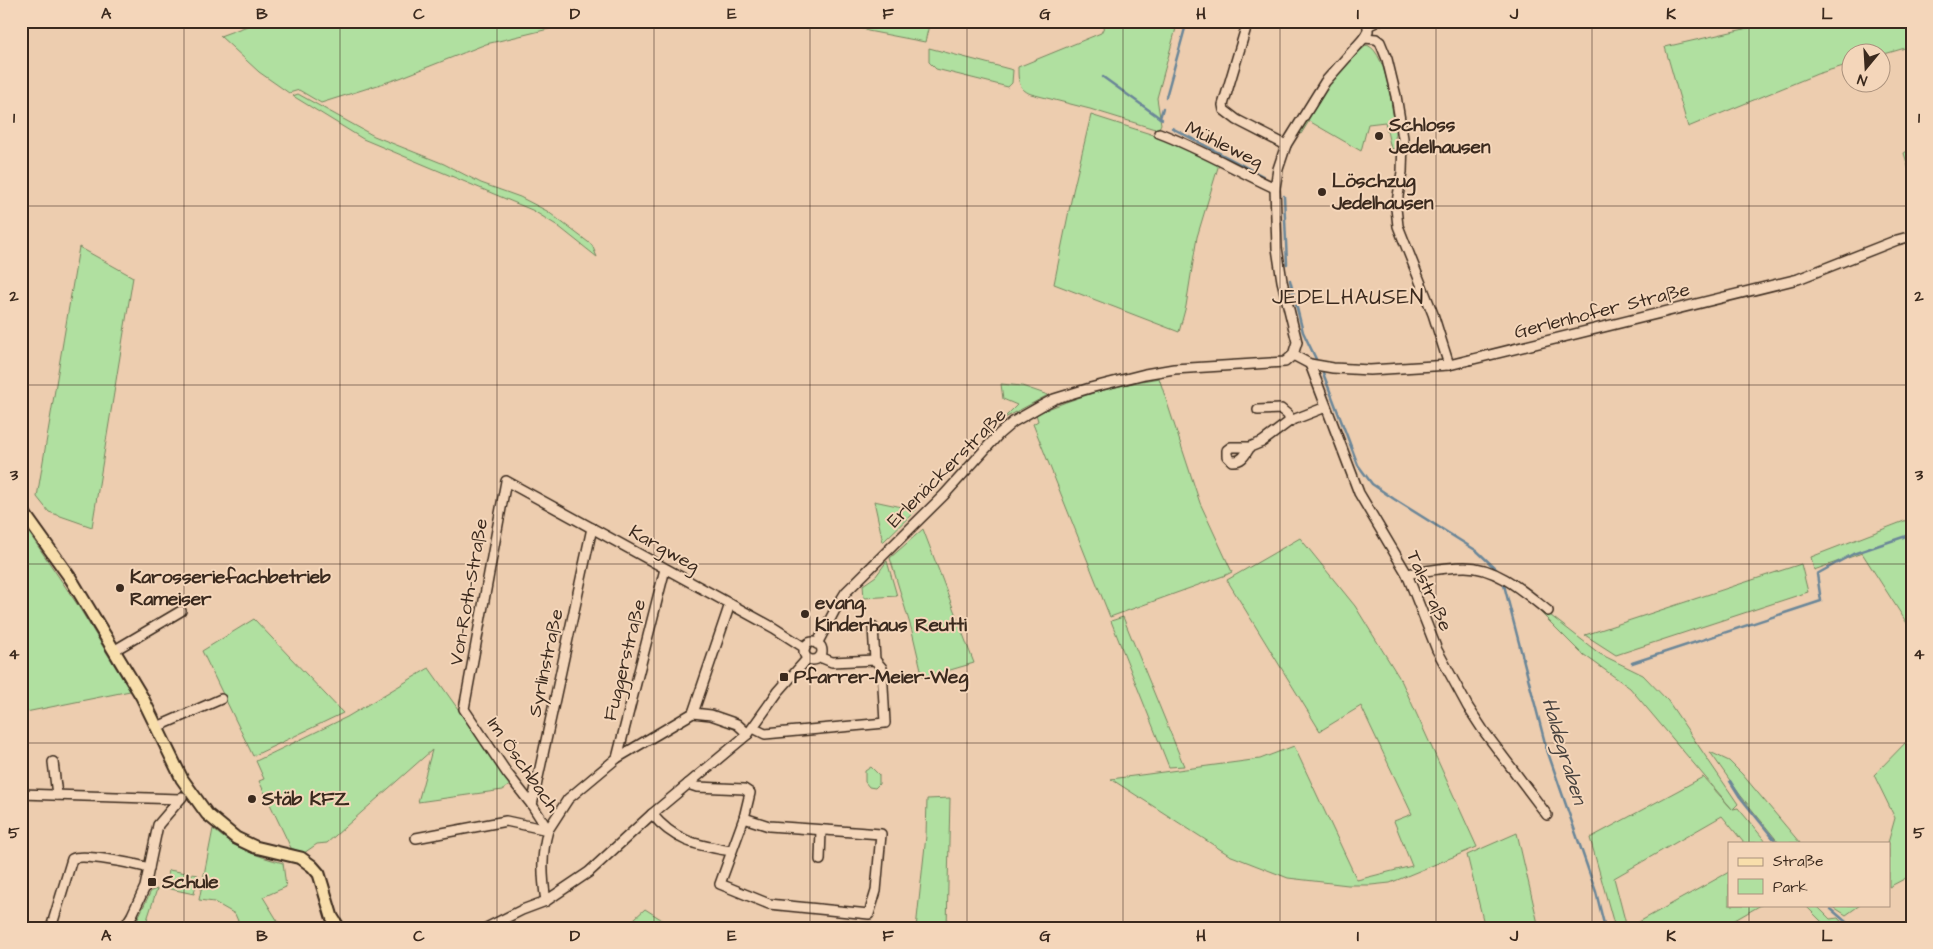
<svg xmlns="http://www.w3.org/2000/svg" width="1933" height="949" font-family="'Architects Daughter',sans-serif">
	<rect width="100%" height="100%" fill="#edcdaf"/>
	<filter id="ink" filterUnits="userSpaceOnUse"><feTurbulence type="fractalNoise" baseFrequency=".02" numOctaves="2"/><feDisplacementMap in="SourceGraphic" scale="10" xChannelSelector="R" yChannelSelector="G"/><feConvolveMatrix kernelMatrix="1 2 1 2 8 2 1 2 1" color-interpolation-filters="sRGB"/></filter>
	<g filter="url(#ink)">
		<g fill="#b0e0a0" stroke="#76855f">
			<path d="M261,21h298l-2,6 -71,17 -86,34 -79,25 -22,-13 -10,3 -30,-21 -39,-36z"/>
			<path d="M844,21h86l-5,21 -57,-11z"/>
			<path d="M1107,21h71l-21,77 4,26 -3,6 -68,-21 -59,-15c-13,-5 -13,-14 -13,-27l83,-34z"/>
			<path d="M1779,21h133v25l-31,9 -1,-3h-30v12l-33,10 -129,53 -23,-80z"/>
			<path d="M1367,45c22,8 28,81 29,103l-5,1 -6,-27 -17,2 -7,27 -52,-30 -8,13 -4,-2c20,-31 40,-64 70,-87z"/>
			<path d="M929,48l84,22 -1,13 -4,4 -72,-18 -7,-7z"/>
			<path d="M298,94l76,42 70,28 37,19 39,14 27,14 45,34 5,12 -39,-31 -26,-16 -169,-71 -70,-43z"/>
			<path d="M1091,115l69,22 59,27 -22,73 -11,69 -7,26 -125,-48 19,-93z"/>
			<path d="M1912,148v32l-8,-27z"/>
			<path d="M79,247l54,30 -41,250 -43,-15 -12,-15z"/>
			<path d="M1159,378l41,125 32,69 -6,3 -116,42 -77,-193 5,-3 -2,-7c39,-17 80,-29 123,-36z"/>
			<path d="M1001,384l21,2 26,9 -45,24 14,-14 -14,-6z"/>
			<path d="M874,501l42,9 -33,32z"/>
			<path d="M1912,518v113l-50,-78 -48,17 -3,-13z"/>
			<path d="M21,521l56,83 53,87 -109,22z"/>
			<path d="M923,529l51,134 -51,15 -11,-47 -22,-73z"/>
			<path d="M1300,538l55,68 47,76 75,165 -87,36 -19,2h-23l-60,-7 -59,-23 -118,-76 149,-20 34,-13 63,134 55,-14 -18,-45 18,-7 -51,-108 -41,25 -93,-151z"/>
			<path d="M887,561l10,35 -33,2 -1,-13 13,-9z"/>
			<path d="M1801,564l7,28 -192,63 -31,-20z"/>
			<path d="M1537,605l63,49 43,21 25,26 70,103 -5,5 5,-1 29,35h-23l-22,-27 -108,62 13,50h-12l-25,-90 113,-61 29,32 -102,-121 -50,-36 -39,-39z"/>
			<path d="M1123,617l61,149 -15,1 -58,-146z"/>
			<path d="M254,619l89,94 -90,43 -51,-105z"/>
			<path d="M429,668l82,116 -8,6 -85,12 14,-52 -105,93 -10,1 -13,9 -13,-5 -32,-67 5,-2 -8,-18 91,-44z"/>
			<path d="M1912,736v141h-4l-19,10v-44h-1l7,-25 -21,-43z"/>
			<path d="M1710,752l19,9 13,13 58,69h-21l-38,-47z"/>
			<path d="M871,767l8,8v9l-4,4 -6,-1 -4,-5v-11z"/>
			<path d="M950,798l-3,130h-31l10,-92 1,-37z"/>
			<path d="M213,829c21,19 43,27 70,34l3,24 -23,10 19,31h-41l-6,-14 -21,-12 -15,-2z"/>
			<path d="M1517,833l22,95h-54l-18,-73z"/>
			<path d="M169,870l29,5 -4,19 -28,-6z"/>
			<path d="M1729,872v33h32l-40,23h-93z"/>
			<path d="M157,889l-11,34 7,5h-20l18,-37z"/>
			<path d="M1805,905h11l14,14 8,-1 9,10h-19z"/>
			<path d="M1834,905h26l-14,10 -11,-7z"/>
			<path d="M645,909l30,19h-51z"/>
		</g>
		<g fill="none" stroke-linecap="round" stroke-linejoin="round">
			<g stroke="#6b8698" stroke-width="2.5">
				<path d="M1103,77l57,41"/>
				<path d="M1166,97l21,-76"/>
				<path d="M1162,119l-2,-1 3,-10"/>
				<path d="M1172,128l91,48"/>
				<path d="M1284,196l3,68"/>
				<path d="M1290,280l13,52 13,27"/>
				<path d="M1323,373l35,92 14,19 22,15 83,52 21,20"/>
				<path d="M1503,581l43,166 50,145 9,36"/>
				<path d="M1632,663l189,-62 -4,-27 36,-20 59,-20"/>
				<path d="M1730,781l10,16 37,46"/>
				<path d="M1832,905l2,2"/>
				<path d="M1831,909l22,19"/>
			</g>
			<g stroke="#3b2a1e" stroke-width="12">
				<g id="minor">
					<path d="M1248,21l-25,84 1,5 13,10 49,25"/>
					<path d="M1368,26l10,-5"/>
					<path d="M1364,38l12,1 4,3 7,17 9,37 7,42 -1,34 -6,36 2,18 35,88 16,51"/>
					<path d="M1159,133c40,15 77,37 116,55"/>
					<path d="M1293,355l17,9 23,4 37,2 79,-5 349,-86 99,-39 15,-4"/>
					<path d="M1310,364l49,129 48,81 30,76 31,57 15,23 64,85"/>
					<path d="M1258,410l23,-1 7,6 2,6"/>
					<path d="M1250,447c-5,8 -8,15 -18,14l-5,-5v-6l4,-3h19l12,-5 28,-21 36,-14"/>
					<path d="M1407,574c19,-3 38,-7 58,-7 32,0 59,25 83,44"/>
					<path d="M873,627l2,33"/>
					<circle cx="813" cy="651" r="9"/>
					<path d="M817,644l19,-36 10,-16 98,-97 55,-61 14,-12 28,-16 13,-7 36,-11 55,-14 29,-5 111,-7 8,-7 4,-13 -15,-61 -5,-33 -2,-60 3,-19 8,-24 39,-63 39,-44 4,-7v-10"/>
					<path d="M115,650l66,-39"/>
					<path d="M693,713l37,-109"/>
					<path d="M157,727l64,-28"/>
					<path d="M753,728l12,6 120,-11 -3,-55 -7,-8 -43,2 -12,-5"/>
					<path d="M617,758l48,-189"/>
					<path d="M53,762l4,33"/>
					<path d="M688,784l9,3 47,2 6,4 -6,25"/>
					<path d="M21,794l159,5"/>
					<path d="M532,805l60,-277"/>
					<path d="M652,814c23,28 45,31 79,37"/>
					<path d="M744,818l25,8 112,8 -5,57 -7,23 -100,-10 -49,-20z"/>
					<path d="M416,838l90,-17 42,9 20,-31 49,-41 76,-45 18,2 26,9 11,10"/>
					<path d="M820,860l1,-30"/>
					<path d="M546,901c-4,-25 -5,-46 2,-71l-16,-25 -25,-32 -43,-64 42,-228 268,147 31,20"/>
					<path d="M51,928l21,-69c11,-6 63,5 77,9"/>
					<path d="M124,928l8,-13 13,-28 13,-62 24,-28"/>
					<path d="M486,928l36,-18 24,-9 43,-29 63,-58 96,-80 30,-42 29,-33"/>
				</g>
			</g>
			<g stroke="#3b2a1e" stroke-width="15">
				<path id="major" d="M21,509l50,70 71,118 40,82 25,35 29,24 19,9 46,11 11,8 7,8 13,43 7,11"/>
			</g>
			<use href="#minor" stroke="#f4d6ba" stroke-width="9"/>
			<use href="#major" stroke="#f8deab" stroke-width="11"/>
		</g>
	</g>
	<path fill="none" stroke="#3b2a1e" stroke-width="1" stroke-opacity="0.55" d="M184,21v907M340,21v907M497,21v907M654,21v907M810,21v907M967,21v907M1123,21v907M1280,21v907M1436,21v907M1592,21v907M1749,21v822M21,206h1891M21,385h1891M21,564h1891M21,743h1891M1749,905v23"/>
	<g fill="#3b2a1e" stroke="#f4d6ba" stroke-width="2">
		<circle cx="1379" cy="136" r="5"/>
		<circle cx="1322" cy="192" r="5"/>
		<circle cx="120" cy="588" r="5"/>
		<circle cx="805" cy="614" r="5"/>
		<rect x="779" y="672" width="10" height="10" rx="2.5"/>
		<circle cx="252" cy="799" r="5"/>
		<rect x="147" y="877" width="10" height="10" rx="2.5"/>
	</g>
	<g text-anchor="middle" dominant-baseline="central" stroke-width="4" stroke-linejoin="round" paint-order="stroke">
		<g font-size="19" font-weight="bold" fill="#3b2a1e" stroke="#f4d6ba" text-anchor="start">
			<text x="1389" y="125">Schloss<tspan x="1389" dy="22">Jedelhausen</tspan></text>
			<text x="1332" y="181">Löschzug<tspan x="1332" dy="22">Jedelhausen</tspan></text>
			<text x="130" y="577">Karosseriefachbetrieb<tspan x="130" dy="22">Rameiser</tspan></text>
			<text x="815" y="603">evang.<tspan x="815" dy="22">Kinderhaus Reutti</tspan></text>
			<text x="794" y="677">Pfarrer-Meier-Weg</text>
			<text x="262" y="799">Stäb KFZ</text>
			<text x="162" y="882">Schule</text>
		</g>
		<g font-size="19" fill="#3b2a1e" stroke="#f4d6ba">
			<text transform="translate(1224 145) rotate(26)">Mühleweg</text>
			<text transform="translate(1602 311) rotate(-14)">Gerlenhofer Straße</text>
			<text transform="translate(947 468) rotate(-45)">Erlenäckerstraße</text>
			<text transform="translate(664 549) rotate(29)">Kargweg</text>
			<text transform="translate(1429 591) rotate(66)">Talstraße</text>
			<text transform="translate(469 592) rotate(-80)">Von-Roth-Straße</text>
			<text transform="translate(625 660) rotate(-76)">Fuggerstraße</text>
			<text transform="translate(546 663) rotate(-78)">Syrlinstraße</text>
			<text transform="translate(523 765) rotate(55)">Im Öschbach</text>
		</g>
		<g font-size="20" font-style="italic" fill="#47413d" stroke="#f4d6ba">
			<text transform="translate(1564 751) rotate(73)">Haldegraben</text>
		</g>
		<g font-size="21" letter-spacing="1" fill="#3b2a1e" stroke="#f4d6ba">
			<text x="1348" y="297">JEDELHAUSEN</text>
		</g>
	</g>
	<rect width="1933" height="949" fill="none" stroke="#f4d6ba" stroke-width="55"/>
	<rect x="1728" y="842" width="162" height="65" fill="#f4d6ba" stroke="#aa917c"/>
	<rect x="1738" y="858" width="25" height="8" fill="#f8deab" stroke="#aa917c"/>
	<text x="1773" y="866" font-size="15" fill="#3b2a1e">Straße</text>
	<rect x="1738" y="879" width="25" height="15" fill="#b0e0a0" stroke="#aa917c"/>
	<text x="1773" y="892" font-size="15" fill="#3b2a1e">Park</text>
	<g transform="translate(1866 68) rotate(198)"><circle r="24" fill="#f4d6ba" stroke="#aa917c"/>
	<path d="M0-4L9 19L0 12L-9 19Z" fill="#3b2a1e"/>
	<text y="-8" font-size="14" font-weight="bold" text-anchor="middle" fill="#3b2a1e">N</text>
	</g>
	<rect x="28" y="28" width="1878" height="894" fill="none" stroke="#3b2a1e" stroke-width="2"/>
	<g font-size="16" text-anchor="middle" font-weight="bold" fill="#3b2a1e">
		<text x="106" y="19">A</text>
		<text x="262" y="19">B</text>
		<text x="419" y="19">C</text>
		<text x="575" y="19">D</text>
		<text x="732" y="19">E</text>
		<text x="888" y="19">F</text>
		<text x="1045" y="19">G</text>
		<text x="1201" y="19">H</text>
		<text x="1358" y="19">I</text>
		<text x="1514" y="19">J</text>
		<text x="1671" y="19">K</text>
		<text x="1827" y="19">L</text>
		<text x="14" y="123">1</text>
		<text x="1919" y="123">1</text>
		<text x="14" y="301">2</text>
		<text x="1919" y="301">2</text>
		<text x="14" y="480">3</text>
		<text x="1919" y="480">3</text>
		<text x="14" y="659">4</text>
		<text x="1919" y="659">4</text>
		<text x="14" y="838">5</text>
		<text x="1919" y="838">5</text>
		<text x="106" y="941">A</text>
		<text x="262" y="941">B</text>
		<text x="419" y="941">C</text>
		<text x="575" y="941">D</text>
		<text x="732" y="941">E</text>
		<text x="888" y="941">F</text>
		<text x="1045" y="941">G</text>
		<text x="1201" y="941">H</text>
		<text x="1358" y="941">I</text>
		<text x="1514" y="941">J</text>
		<text x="1671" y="941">K</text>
		<text x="1827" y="941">L</text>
	</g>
</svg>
